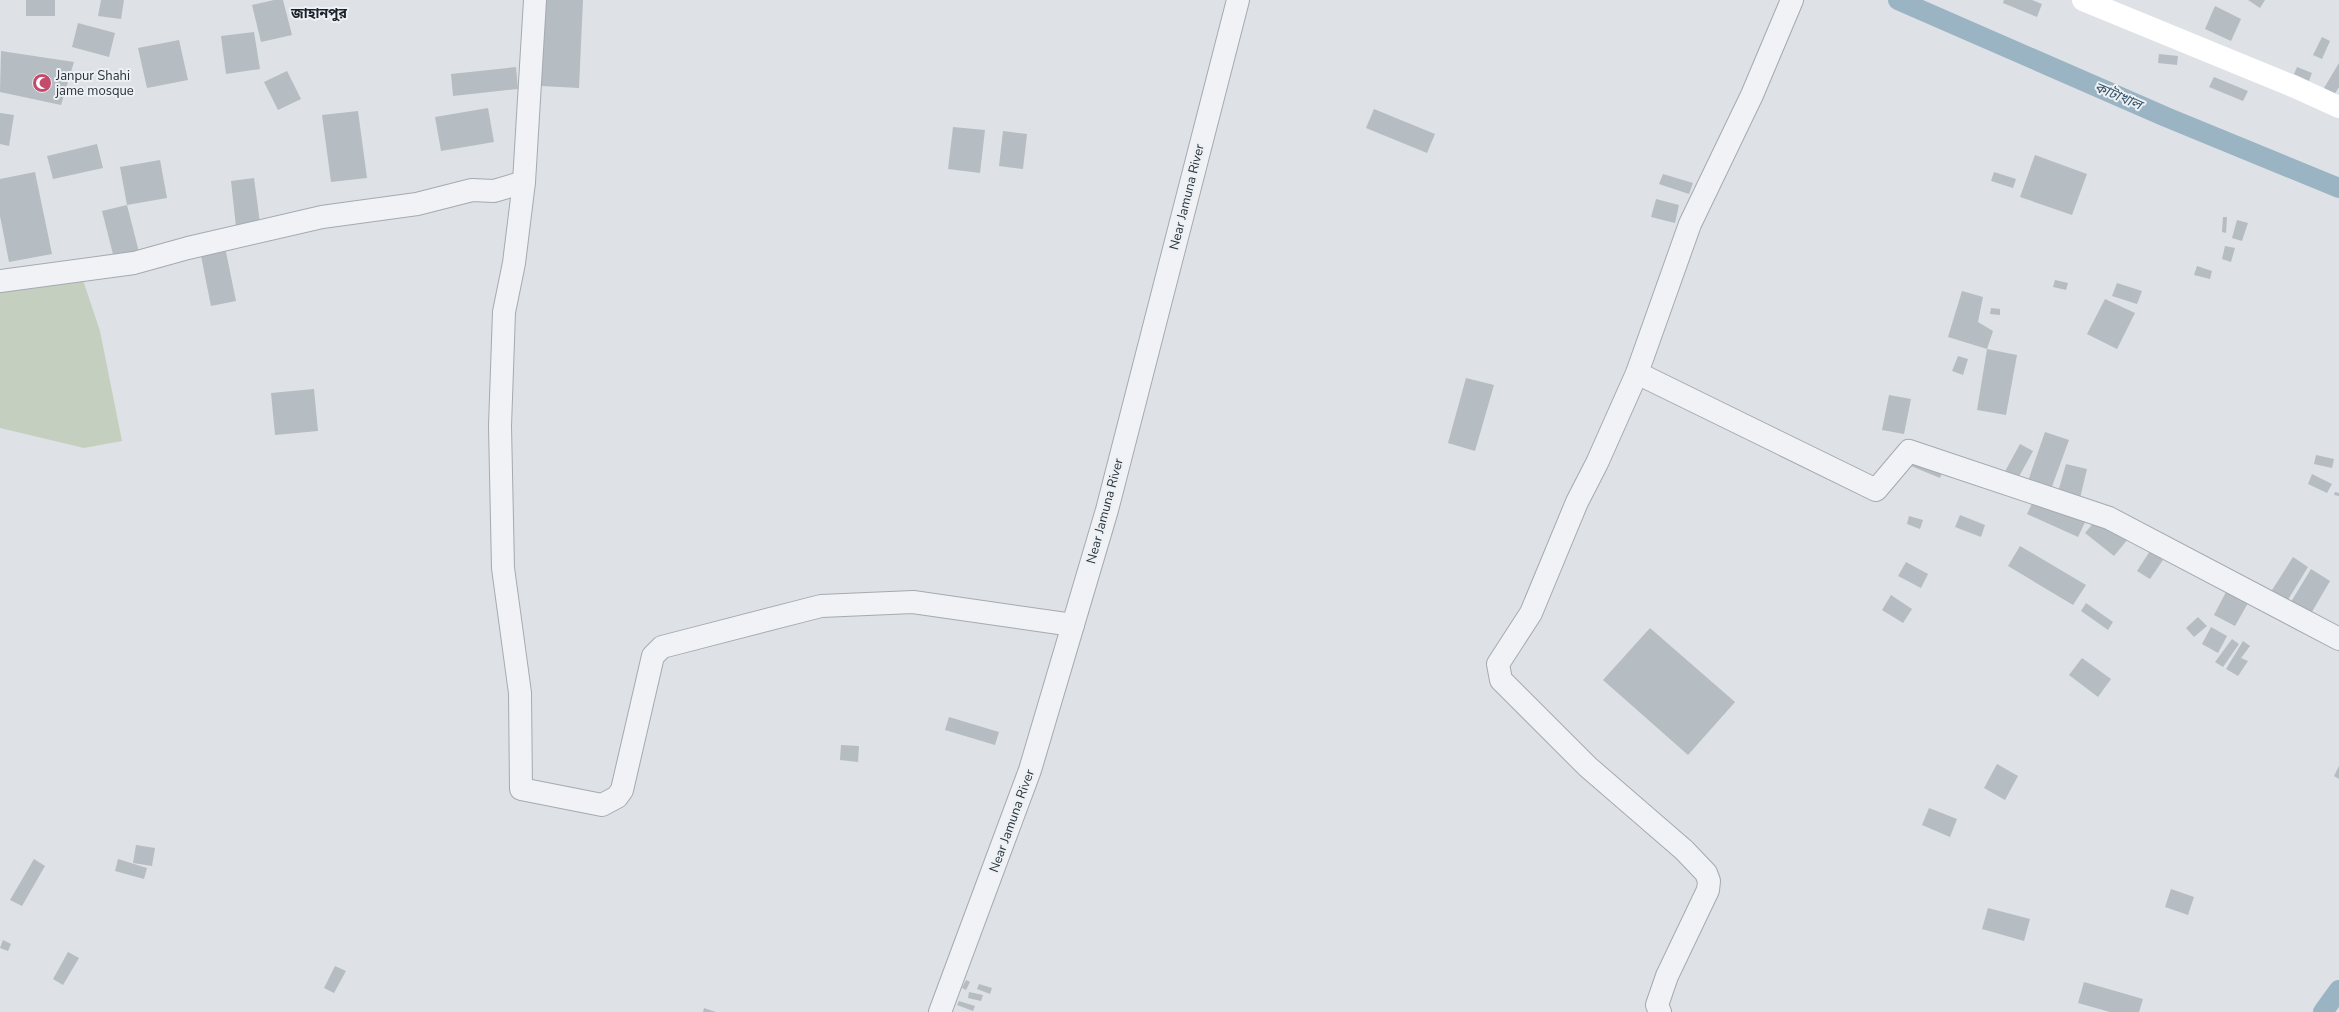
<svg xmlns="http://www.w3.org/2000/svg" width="2339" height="1012" font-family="'Nunito Sans','Noto Sans Bengali',sans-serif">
	<rect width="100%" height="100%" fill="#dee2e6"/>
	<path fill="#c5cfbf" d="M0,276l83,4 17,51 22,110 -38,7 -84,-20z"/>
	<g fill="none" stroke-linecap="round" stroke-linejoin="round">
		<g stroke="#9bb4c4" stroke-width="20">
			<path d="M1898,0l268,117 173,71"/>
			<path d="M2323,1012l16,-22"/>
		</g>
	</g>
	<g fill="#b5bcc2">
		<rect x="26" y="0" width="29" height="16"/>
		<path d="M101,0h23l-3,19 -23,-3z"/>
		<path d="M274,0h9l9,35 -31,7 -9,-37z"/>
		<path d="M544,0h39l-4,88 -38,-2z"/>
		<path d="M2004,0h28l10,4 -5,13 -34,-14z"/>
		<path d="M2248,0h17l-5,8z"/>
		<path d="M2215,6l26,13 -10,22 -26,-12z"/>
		<path d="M78,23l37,10 -6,24 -37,-10z"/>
		<path d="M254,32l6,37 -34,5 -5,-38z"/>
		<path d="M2322,37l8,4 -8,18 -9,-4z"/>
		<path d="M179,40l9,40 -41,8 -9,-40z"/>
		<path d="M1,51l73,11 -13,43 -61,-13z"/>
		<path d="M2159,54l19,2 -1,9 -19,-2z"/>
		<path d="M2339,63v24l-5,8 -10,-7z"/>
		<path d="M516,67l2,22 -65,7 -2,-22z"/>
		<path d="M2297,67l15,6 -3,8 -15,-7z"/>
		<path d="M287,71l14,28 -23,11 -14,-28z"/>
		<path d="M2214,77l34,14 -5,10 -34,-14z"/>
		<path d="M488,108l6,34 -53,9 -6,-34z"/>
		<path d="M1374,109l61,25 -8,19 -61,-25z"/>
		<path d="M358,111l9,67 -36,4 -9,-67z"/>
		<path d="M0,113l14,2 -5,31 -9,-2z"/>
		<path d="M953,127l32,3 -5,43 -32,-4z"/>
		<path d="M1003,131l24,3 -4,35 -24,-3z"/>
		<path d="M97,144l6,24 -50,11 -6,-23z"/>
		<path d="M2035,155l52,19 -15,41 -52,-18z"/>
		<path d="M160,160l7,38 -40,7 -7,-38z"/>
		<path d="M35,172l17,82 -43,8 -9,-46v-37z"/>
		<path d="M1994,172l22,7 -3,9 -22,-7z"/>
		<path d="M1663,174l30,9 -4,11 -30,-10z"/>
		<path d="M254,178l6,45 -24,4 -5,-46z"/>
		<path d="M1656,199l23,6 -4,18 -24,-6z"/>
		<path d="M127,205l13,51 -25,6 -13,-51z"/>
		<path d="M2223,217h4l-1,16 -4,-1z"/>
		<path d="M2237,220l11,3 -6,18 -10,-3z"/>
		<path d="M2225,246l10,2 -4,14 -9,-3z"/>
		<path d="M225,247l11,54 -25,5 -11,-55z"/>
		<path d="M2197,266l15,5 -2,8 -16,-4z"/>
		<path d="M2055,280l13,3 -2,7 -13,-3z"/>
		<path d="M2117,283l25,8 -5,13 -25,-8z"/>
		<path d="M1962,291l21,6 -5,25 15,9 -6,18 -39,-12z"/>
		<path d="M2105,299l30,14 -18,36 -30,-15z"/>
		<path d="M1991,308l9,1v6l-10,-1z"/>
		<path d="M1987,349l30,6 -11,60 -29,-5z"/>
		<path d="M1958,356l10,3 -5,16 -11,-4z"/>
		<path d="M1466,378l28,7 -19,66 -27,-8z"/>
		<path d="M314,389l4,42 -43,4 -4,-42z"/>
		<path d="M1889,395l22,4 -7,35 -22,-4z"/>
		<path d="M2045,432l24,8 -19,52 -23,-8z"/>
		<path d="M2020,444l13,7 -17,31 -13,-7z"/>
		<path d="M2316,455l18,4 -2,9 -18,-4z"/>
		<path d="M1915,458l28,12 -3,8 -29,-12z"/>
		<path d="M2066,464l21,5 -7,29 -22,-6z"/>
		<path d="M2312,474l20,10 -5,9 -19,-9z"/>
		<path d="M2335,492l4,1v3l-5,-1z"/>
		<path d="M2036,495l51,23 -9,19 -51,-23z"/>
		<path d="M1960,515l25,10 -4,12 -26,-10z"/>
		<path d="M1909,516l14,4 -3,9 -13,-5z"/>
		<path d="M2099,516l29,23 -14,17 -29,-23z"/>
		<path d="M2020,546l66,39 -13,20 -65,-39z"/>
		<path d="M2150,551l13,9 -13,19 -13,-8z"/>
		<path d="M2293,557l15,10 -25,41 -16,-10z"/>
		<path d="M1906,562l22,12 -7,14 -23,-12z"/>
		<path d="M2311,569l19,12 -24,41 -20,-12z"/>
		<path d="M2226,592l22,11 -13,23 -21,-11z"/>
		<path d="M1891,595l21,14 -9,14 -21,-13z"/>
		<path d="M2086,603l27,19 -5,8 -27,-19z"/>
		<path d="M2198,617l9,9 -13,11 -8,-9z"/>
		<path d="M2211,627l16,9 -9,17 -16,-9z"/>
		<path d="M1650,628l85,74 -47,53 -85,-75z"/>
		<path d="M2232,639l7,5 -16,23 -8,-5z"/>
		<path d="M2243,641l7,5 -9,12 7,3 -10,15 -12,-7z"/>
		<path d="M2082,658l29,21 -13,18 -29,-22z"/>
		<path d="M949,717l50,15 -4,13 -50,-15z"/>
		<path d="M841,745l18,1 -1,16 -18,-2z"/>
		<path d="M1997,764l21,12 -13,24 -21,-12z"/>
		<path d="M2339,766v13l-5,-3z"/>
		<path d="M1929,808l28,11 -7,18 -28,-12z"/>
		<path d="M136,845l19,3 -3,18 -19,-3z"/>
		<path d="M34,859l11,7 -23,40 -12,-6z"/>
		<path d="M118,859l29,9 -3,11 -29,-8z"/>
		<path d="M2171,889l23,8 -6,18 -23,-8z"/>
		<path d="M1988,908l42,11 -6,22 -42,-12z"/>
		<path d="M3,940l8,4 -3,7 -8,-3z"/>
		<path d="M68,952l11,6 -16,27 -10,-6z"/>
		<path d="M335,966l11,5 -12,22 -10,-5z"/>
		<path d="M966,980l4,2 -4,8 -4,-2z"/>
		<path d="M2084,982l59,17 -4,13h-29l-32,-9z"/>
		<path d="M979,984l13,4 -2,6 -13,-5z"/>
		<path d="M969,992l14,3 -2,6 -13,-3z"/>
		<path d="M959,1001l16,5 -2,5 -16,-6z"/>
		<path d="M704,1008l12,4h-13z"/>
	</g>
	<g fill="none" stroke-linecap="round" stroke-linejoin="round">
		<g stroke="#a4aab0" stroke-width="24">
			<g id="minor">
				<path d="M535,0l-11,182 -10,81 -10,49 -4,114 3,142 17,125 1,96 81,16 15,-8 5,-7 31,-134 9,-9 159,-41 92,-4 160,23"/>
				<path d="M0,281l134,-18 54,-15 134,-31 95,-13 55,-14 22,1 30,-9"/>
				<path d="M1637,373l239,117 33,-39 200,67 230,121"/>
				<path d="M1660,1012l-3,-7 10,-29 41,-86 1,-9 -3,-8 -22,-23 -96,-83 -87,-87 -3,-16 33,-51 46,-111 20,-39 40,-90 53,-149 62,-129 40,-95"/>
			</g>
		</g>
		<g stroke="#a4aab0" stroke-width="24">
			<path id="tertiary" d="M940,1012l90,-242 77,-260 131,-510"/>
		</g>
		<use href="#minor" stroke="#f0f2f5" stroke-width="22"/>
		<use href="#tertiary" stroke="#f0f2f5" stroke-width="22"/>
		<path stroke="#fff" stroke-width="22" d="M2083,0l212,87 44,20"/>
	</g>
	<defs>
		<g id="mosque-disc" transform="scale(1)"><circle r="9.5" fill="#c34b6b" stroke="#edf1f4"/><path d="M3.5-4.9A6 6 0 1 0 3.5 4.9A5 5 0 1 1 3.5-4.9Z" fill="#fff"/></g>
	</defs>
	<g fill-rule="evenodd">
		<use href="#mosque-disc" x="42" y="83"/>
	</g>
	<g text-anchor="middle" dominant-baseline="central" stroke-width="4" stroke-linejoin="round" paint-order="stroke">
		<g font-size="13" fill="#28323c" stroke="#edf1f4" text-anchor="start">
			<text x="56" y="76">Janpur Shahi<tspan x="56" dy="15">jame mosque</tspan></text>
		</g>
		<g font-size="13" fill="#28323c" stroke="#edf1f4">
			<text transform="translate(1187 197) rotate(-76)">Near Jamuna River</text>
			<text transform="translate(1105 511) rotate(-75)">Near Jamuna River</text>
			<text transform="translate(1012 821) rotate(-70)">Near Jamuna River</text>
		</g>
		<g font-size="14" font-weight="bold" fill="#1a232c" stroke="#edf1f4">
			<text x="319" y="13">জাহানপুর</text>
		</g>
		<g font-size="14" font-style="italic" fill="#36546c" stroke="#edf1f4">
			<text transform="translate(2118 96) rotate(23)">কাটাখাল</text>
		</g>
	</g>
</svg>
